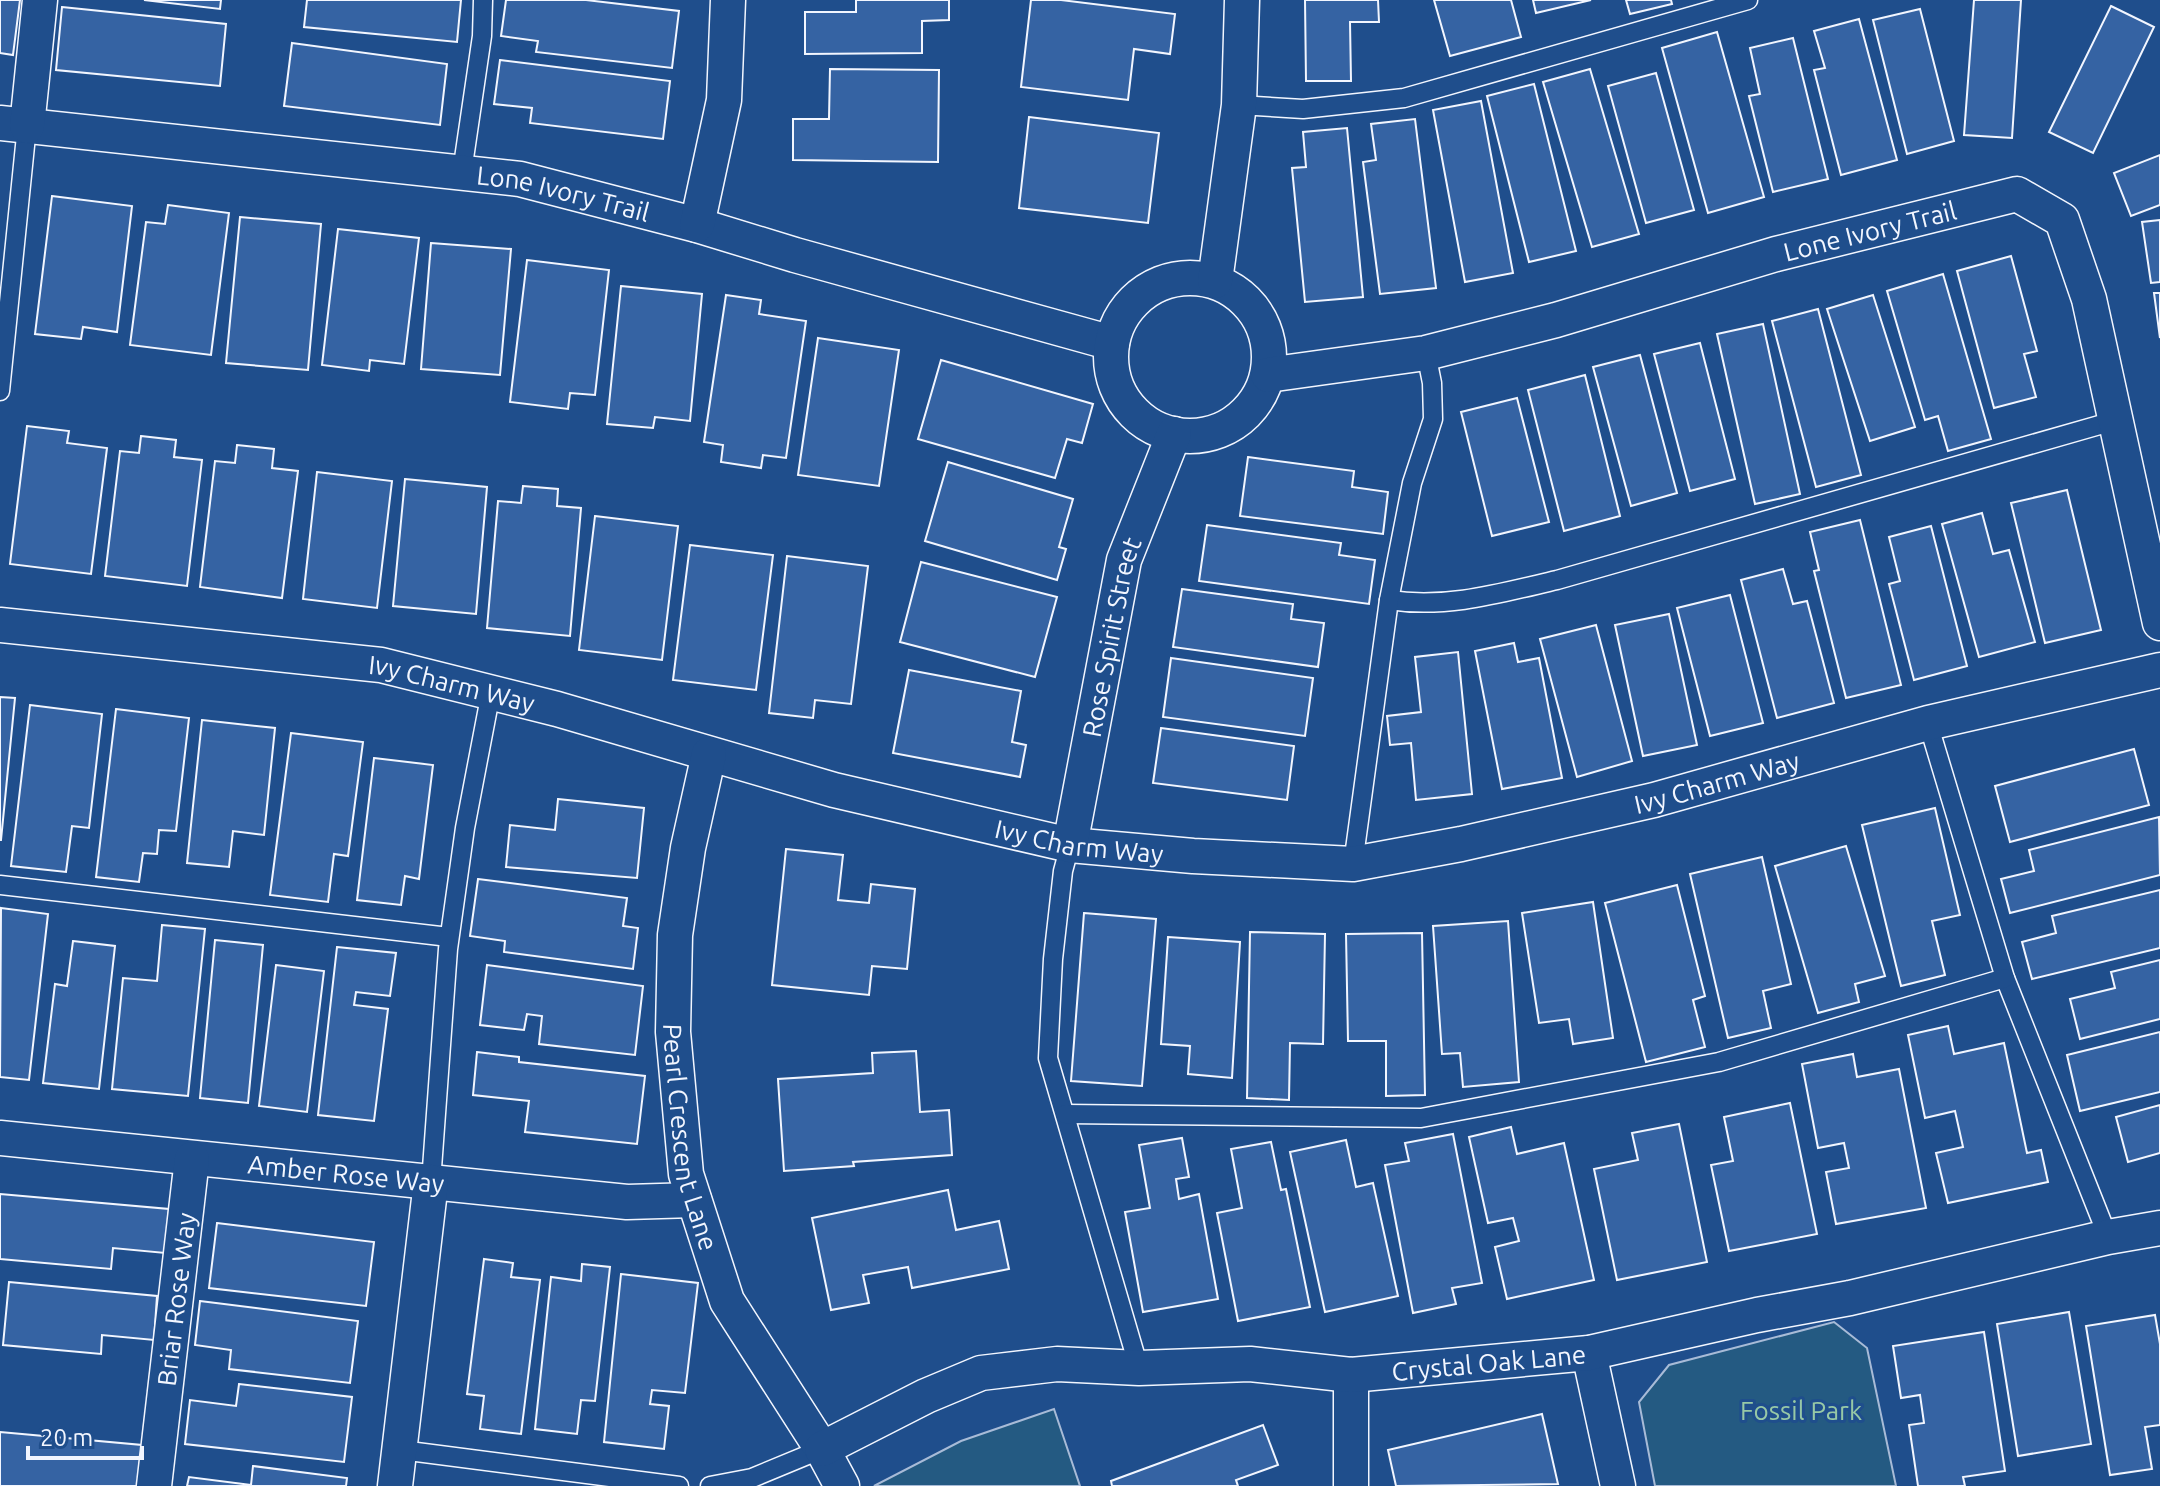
<svg xmlns="http://www.w3.org/2000/svg" width="2160" height="1486" font-family="Ubuntu,sans-serif">
	<rect width="100%" height="100%" fill="#1f4e8c"/>
	<g fill="#245a82" stroke="#a8bbd7" stroke-width="2">
		<path d="M1834,1322l33,26 29,138h-241l-16,-84 30,-37z"/>
		<path d="M1054,1409l26,77h-206l87,-45z"/>
	</g>
	<g fill="#3563a3" stroke="#f2f6ff" stroke-width="2">
		<path d="M0,0h20l-7,55 -13,-2z"/>
		<path d="M144,0h77l-1,9z"/>
		<path d="M307,0h154l-4,42 -153,-15z"/>
		<path d="M506,0h80l93,11 -7,57 -136,-16 2,-11 -37,-5z"/>
		<path d="M856,0h93v20l-27,1v32l-117,1v-42h51z"/>
		<path d="M1031,0h30l114,14 -5,40 -36,-5 -6,51 -107,-13z"/>
		<path d="M1305,0h73l1,22h-29l1,59h-45z"/>
		<path d="M1434,0h77l10,37 -71,19z"/>
		<path d="M1533,0h58l-55,13z"/>
		<path d="M1626,0h45l1,4 -42,10z"/>
		<path d="M1974,0h47l-9,138 -48,-3z"/>
		<path d="M2111,6l43,21 -61,126 -44,-21z"/>
		<path d="M62,7l164,17 -6,62 -164,-16z"/>
		<path d="M1920,9l34,132 -47,13 -34,-134z"/>
		<path d="M1859,19l38,141 -56,15 -27,-105 11,-2 -11,-37z"/>
		<path d="M1717,32l47,165 -56,16 -46,-165z"/>
		<path d="M1793,38l35,141 -55,13 -24,-96 11,-2 -10,-46z"/>
		<path d="M292,43l155,21 -7,61 -156,-19z"/>
		<path d="M500,60l170,21 -7,58 -133,-16 2,-15 -38,-4z"/>
		<path d="M830,69l109,1 -1,92 -145,-2v-41h36z"/>
		<path d="M1590,69l49,165 -47,13 -49,-165z"/>
		<path d="M1656,73l38,137 -48,13 -38,-137z"/>
		<path d="M1534,84l42,167 -47,11 -42,-166z"/>
		<path d="M1481,101l32,172 -48,9 -32,-172z"/>
		<path d="M1029,117l130,16 -11,90 -129,-15z"/>
		<path d="M1415,119l21,169 -56,6 -17,-132 13,-2 -5,-36z"/>
		<path d="M1347,128l16,169 -58,5 -13,-134 14,-1 -3,-35z"/>
		<path d="M2160,155v50l-29,11 -17,-43z"/>
		<path d="M52,196l80,10 -15,126 -34,-5 -2,12 -46,-5z"/>
		<path d="M168,205l61,8 -18,142 -81,-10 16,-123 19,2z"/>
		<path d="M240,217l81,7 -13,146 -82,-7z"/>
		<path d="M2160,220v62l-9,1 -9,-61z"/>
		<path d="M338,229l81,9 -15,126 -34,-4 -1,11 -47,-6z"/>
		<path d="M431,243l80,6 -11,126 -79,-6z"/>
		<path d="M2011,256l26,95 -13,3 12,43 -42,11 -37,-137z"/>
		<path d="M527,260l82,10 -14,125 -25,-2 -2,16 -58,-7z"/>
		<path d="M1943,274l48,165 -43,12 -10,-35 -13,4 -38,-129z"/>
		<path d="M621,286l81,8 -12,127 -35,-4 -2,11 -46,-4z"/>
		<path d="M2154,293h6v45z"/>
		<path d="M726,295l35,5 -2,14 47,7 -20,137 -23,-3 -2,13 -40,-6 2,-17 -19,-3z"/>
		<path d="M1873,295l42,132 -45,14 -43,-132z"/>
		<path d="M1818,309l43,166 -45,12 -44,-166z"/>
		<path d="M1763,324l37,170 -45,10 -38,-170z"/>
		<path d="M818,338l81,12 -20,136 -81,-11z"/>
		<path d="M1700,343l35,136 -45,12 -36,-137z"/>
		<path d="M1640,355l37,138 -46,13 -38,-139z"/>
		<path d="M941,360l152,44 -11,39 -15,-4 -12,39 -137,-39z"/>
		<path d="M1585,375l35,141 -56,15 -36,-141z"/>
		<path d="M1517,398l32,124 -57,14 -31,-124z"/>
		<path d="M27,426l42,5 -2,12 40,5 -16,126 -81,-10z"/>
		<path d="M141,436l35,4 -2,17 28,3 -15,126 -82,-10 15,-125 19,2z"/>
		<path d="M237,445l37,4 -2,19 26,3 -16,127 -82,-11 15,-126 20,2z"/>
		<path d="M1248,457l106,14 -2,16 36,5 -5,42 -143,-18z"/>
		<path d="M948,462l125,37 -14,48 7,2 -9,31 -132,-39z"/>
		<path d="M317,472l75,9 -15,127 -74,-9z"/>
		<path d="M405,479l82,8 -11,127 -83,-8z"/>
		<path d="M523,486l35,3 -1,17 24,2 -11,128 -83,-8 11,-127 23,2z"/>
		<path d="M2067,490l34,140 -56,13 -34,-140z"/>
		<path d="M1982,513l11,41 16,-4 26,92 -56,15 -37,-133z"/>
		<path d="M595,516l83,10 -16,134 -83,-10z"/>
		<path d="M1860,520l41,165 -55,13 -32,-127 5,-1 -9,-38z"/>
		<path d="M1207,525l134,18 -2,12 36,5 -6,44 -170,-23z"/>
		<path d="M1931,526l36,140 -53,14 -25,-96 11,-3 -11,-44z"/>
		<path d="M690,545l83,10 -17,135 -83,-10z"/>
		<path d="M787,556l81,10 -17,138 -36,-4 -2,18 -44,-5z"/>
		<path d="M921,562l136,35 -22,80 -135,-35z"/>
		<path d="M1783,569l10,35 14,-3 27,102 -57,15 -36,-138z"/>
		<path d="M1182,589l111,15 -2,15 33,4 -6,44 -145,-20z"/>
		<path d="M1730,595l33,128 -53,13 -33,-128z"/>
		<path d="M1669,614l28,131 -54,11 -28,-131z"/>
		<path d="M1596,625l36,136 -55,16 -37,-138z"/>
		<path d="M1514,643l4,19 21,-4 23,120 -60,11 -27,-138z"/>
		<path d="M1458,652l14,142 -56,6 -5,-57 -21,2 -3,-29 34,-4 -6,-55z"/>
		<path d="M1171,658l142,20 -8,58 -142,-19z"/>
		<path d="M909,670l112,21 -9,51 14,3 -6,32 -127,-24z"/>
		<path d="M0,697l15,1 -14,142h-1z"/>
		<path d="M30,705l72,9 -13,114 -17,-2 -6,46 -55,-6z"/>
		<path d="M116,709l73,9 -13,113 -17,-1 -2,24 -14,-1 -4,29 -43,-5z"/>
		<path d="M202,720l73,8 -11,107 -31,-4 -4,36 -42,-4z"/>
		<path d="M1161,728l133,18 -7,54 -134,-17z"/>
		<path d="M291,733l72,9 -15,114 -14,-2 -6,48 -58,-7z"/>
		<path d="M2134,749l15,56 -139,37 -15,-56z"/>
		<path d="M374,758l59,7 -14,114 -14,-3 -4,29 -44,-5z"/>
		<path d="M558,799l86,9 -7,70 -131,-11 4,-42 45,5z"/>
		<path d="M1935,808l25,107 -28,6 13,54 -44,11 -39,-161z"/>
		<path d="M2159,817l1,58 -150,38 -9,-34 33,-8 -5,-21z"/>
		<path d="M1846,846l39,130 -30,8 4,18 -41,11 -43,-147z"/>
		<path d="M786,849l57,6 -5,45 31,3 2,-19 44,5 -8,80 -35,-3 -3,29 -97,-10z"/>
		<path d="M1762,857l29,127 -28,7 8,37 -43,10 -38,-164z"/>
		<path d="M478,879l149,19 -4,28 15,2 -5,41 -129,-17 1,-11 -35,-5z"/>
		<path d="M1677,885l28,111 -12,4 12,47 -59,15 -41,-159z"/>
		<path d="M2160,890v58l-128,31 -10,-37 34,-9 -4,-17z"/>
		<path d="M1593,902l20,136 -40,6 -4,-25 -30,4 -17,-110z"/>
		<path d="M1,908l47,6 -19,166 -29,-3z"/>
		<path d="M1084,913l72,6 -14,167 -71,-5z"/>
		<path d="M1508,921l11,161 -56,5 -3,-34 -18,1 -9,-128z"/>
		<path d="M162,925l43,4 -17,167 -76,-7 11,-111 34,3z"/>
		<path d="M1250,932l75,2 -2,110 -33,-1 -1,57 -42,-2z"/>
		<path d="M1422,933l3,162 -39,1v-55h-38l-2,-107z"/>
		<path d="M1168,937l72,5 -8,136 -44,-4 2,-28 -29,-2z"/>
		<path d="M215,940l48,5 -15,158 -48,-5z"/>
		<path d="M73,941l42,5 -16,143 -56,-6 12,-99 12,2z"/>
		<path d="M337,947l59,6 -6,43 -34,-4 -2,13 34,4 -14,112 -56,-6z"/>
		<path d="M2160,960v59l-80,20 -10,-40 45,-11 -4,-16z"/>
		<path d="M276,965l48,6 -17,141 -48,-6z"/>
		<path d="M487,965l156,21 -8,69 -96,-11 3,-28 -15,-2 -3,16 -44,-5z"/>
		<path d="M1948,1026l6,28 50,-11 23,110 14,-3 7,32 -100,21 -12,-50 27,-6 -8,-36 -30,7 -17,-83z"/>
		<path d="M2160,1032v60l-80,19 -13,-56z"/>
		<path d="M916,1051l4,61 29,-2 3,45 -99,7 1,4 -70,5 -6,-92 95,-6 -1,-20z"/>
		<path d="M477,1052l42,5v5l126,14 -8,68 -112,-12 4,-31 -56,-6z"/>
		<path d="M1853,1054l4,23 42,-8 27,139 -90,16 -10,-52 23,-4 -5,-25 -26,5 -16,-84z"/>
		<path d="M1790,1103l27,131 -88,17 -18,-86 22,-4 -9,-44z"/>
		<path d="M2160,1105v48l-32,9 -12,-45z"/>
		<path d="M1679,1124l28,138 -90,18 -23,-111 44,-9 -6,-27z"/>
		<path d="M1511,1127l6,27 47,-11 30,137 -87,19 -12,-52 24,-6 -6,-23 -25,5 -19,-86z"/>
		<path d="M1453,1134l29,149 -30,5 4,16 -43,9 -28,-148 24,-4 -4,-18z"/>
		<path d="M1182,1138l7,39 -13,2 3,20 20,-5 19,105 -75,13 -18,-100 25,-4 -11,-63z"/>
		<path d="M1346,1140l10,47 17,-4 25,113 -73,16 -35,-160z"/>
		<path d="M1271,1142l10,48 5,-1 24,118 -72,14 -21,-108 25,-5 -11,-59z"/>
		<path d="M948,1190l8,40 43,-9 10,48 -97,19 -4,-21 -45,8 6,28 -38,7 -19,-92z"/>
		<path d="M0,1194l169,15 -4,44 -52,-5 -2,21 -111,-10z"/>
		<path d="M217,1223l157,19 -8,64 -157,-18z"/>
		<path d="M484,1259l29,4 -2,14 29,3 -19,154 -41,-5 4,-33 -17,-2z"/>
		<path d="M582,1264l28,3 -15,134 -14,-1 -4,34 -42,-5 16,-152 30,4z"/>
		<path d="M621,1274l77,9 -13,110 -33,-3 -2,14 19,2 -5,43 -60,-7z"/>
		<path d="M9,1282l148,14 -3,44 -52,-5 -1,19 -98,-9z"/>
		<path d="M200,1301l158,20 -8,62 -121,-14 2,-19 -36,-5z"/>
		<path d="M2069,1312l22,132 -73,12 -21,-132z"/>
		<path d="M2155,1315l5,29v81l-15,2 7,42 -42,6 -24,-149z"/>
		<path d="M1984,1332l21,139 -42,6 2,9h-47l-9,-61 15,-2 -4,-28 -19,3 -8,-52z"/>
		<path d="M239,1384l113,13 -8,65 -159,-18 5,-44 46,6z"/>
		<path d="M1542,1414l16,70 -162,2 -8,-36z"/>
		<path d="M1263,1425l15,40 -42,15 2,6h-126l-1,-5z"/>
		<path d="M0,1432l142,13 -4,41h-138z"/>
		<path d="M253,1466l94,12 -1,8h-159l2,-9 62,8z"/>
	</g>
	<g fill="none" stroke-linecap="round" stroke-linejoin="round">
		<g stroke="#f2f6ff" stroke-width="21">
			<g id="service">
				<path d="M1239,105l64,4 101,-11 344,-98"/>
				<path d="M462,172l20,-136 1,-36"/>
				<path d="M0,391l27,-265"/>
				<path d="M1389,600c58,9 112,-7 168,-20l560,-160"/>
				<path d="M1928,723l77,255 103,259"/>
				<path d="M1070,845l-7,26 -10,88 -5,99 91,310"/>
				<path d="M1353,864l36,-264 23,-117 21,-64 -1,-36 -6,-30"/>
				<path d="M0,885l449,52"/>
				<path d="M1065,1114l356,4 298,-56 286,-84"/>
				<path d="M431,1182l17,-233 17,-121 26,-136"/>
				<path d="M401,1450l278,36"/>
				<path d="M710,1486l42,-8 70,-29"/>
			</g>
		</g>
		<g stroke="#f2f6ff" stroke-width="37">
			<g id="minor">
				<path id="s1" d="M0,123l520,56 177,46 98,30 317,88"/>
				<path d="M27,126l13,-126"/>
				<path d="M697,225l27,-125 4,-100"/>
				<circle cx="1190" cy="357" r="79"/>
				<path d="M1215,281l24,-176 3,-105"/>
				<path id="s2" d="M1268,375l158,-22 130,-33 220,-66 241,-60 45,26 27,79 71,324"/>
				<path id="s3" d="M0,625l381,40 176,44 277,81 236,55 123,11 160,8 108,-20 193,-44 274,-77 232,-53"/>
				<path id="s4" d="M709,754l-21,94 -13,87 -2,97 13,142 41,127 95,148 20,37"/>
				<path id="s5" d="M1070,845l54,-285 50,-126"/>
				<path id="s6" d="M0,1138l627,64 67,-2"/>
				<path d="M1589,1353l29,133"/>
				<path d="M1351,1375v111"/>
				<path id="s7" d="M822,1449l104,-53 55,-23 76,-9 82,4 111,-4 101,11 238,-22 168,-38 93,-17 258,-61 52,-9"/>
				<path id="s8" d="M154,1486l38,-327"/>
				<path d="M395,1486l36,-304"/>
			</g>
		</g>
		<use href="#service" stroke="#1f4e8c" stroke-width="18"/>
		<use href="#minor" stroke="#1f4e8c" stroke-width="34"/>
	</g>
	<g text-anchor="middle" dominant-baseline="central" stroke-width="6" stroke-linejoin="round" paint-order="stroke">
		<g font-size="26" fill="#f2f6ff" stroke="#1f4e8c">
			<text stroke="none"><textPath href="#s1" startOffset="568">Lone Ivory Trail</textPath></text>
			<text stroke="none"><textPath href="#s2" startOffset="620">Lone Ivory Trail</textPath></text>
			<text stroke="none"><textPath href="#s5" startOffset="212">Rose Spirit Street</textPath></text>
			<text stroke="none"><textPath href="#s3" startOffset="456">Ivy Charm Way</textPath></text>
			<text stroke="none"><textPath href="#s3" startOffset="1752">Ivy Charm Way</textPath></text>
			<text stroke="none"><textPath href="#s3" startOffset="1104">Ivy Charm Way</textPath></text>
			<text stroke="none"><textPath href="#s4" startOffset="388">Pearl Crescent Lane</textPath></text>
			<text stroke="none"><textPath href="#s6" startOffset="348">Amber Rose Way</textPath></text>
			<text stroke="none"><textPath href="#s8" startOffset="188">Briar Rose Way</textPath></text>
			<text stroke="none"><textPath href="#s7" startOffset="686">Crystal Oak Lane</textPath></text>
		</g>
		<g font-size="26" fill="#97c8a6" stroke="#1f4e8c">
			<text x="1801" y="1410">Fossil Park</text>
		</g>
	</g>
	<path d="M28 1446v12h114v-12" fill="none" stroke="#f2f6ff" stroke-width="4"/>
	<text x="40" y="1446" font-size="24" fill="#f2f6ff" stroke="#1f4e8c" stroke-width="6" paint-order="stroke">20 m</text>
</svg>
